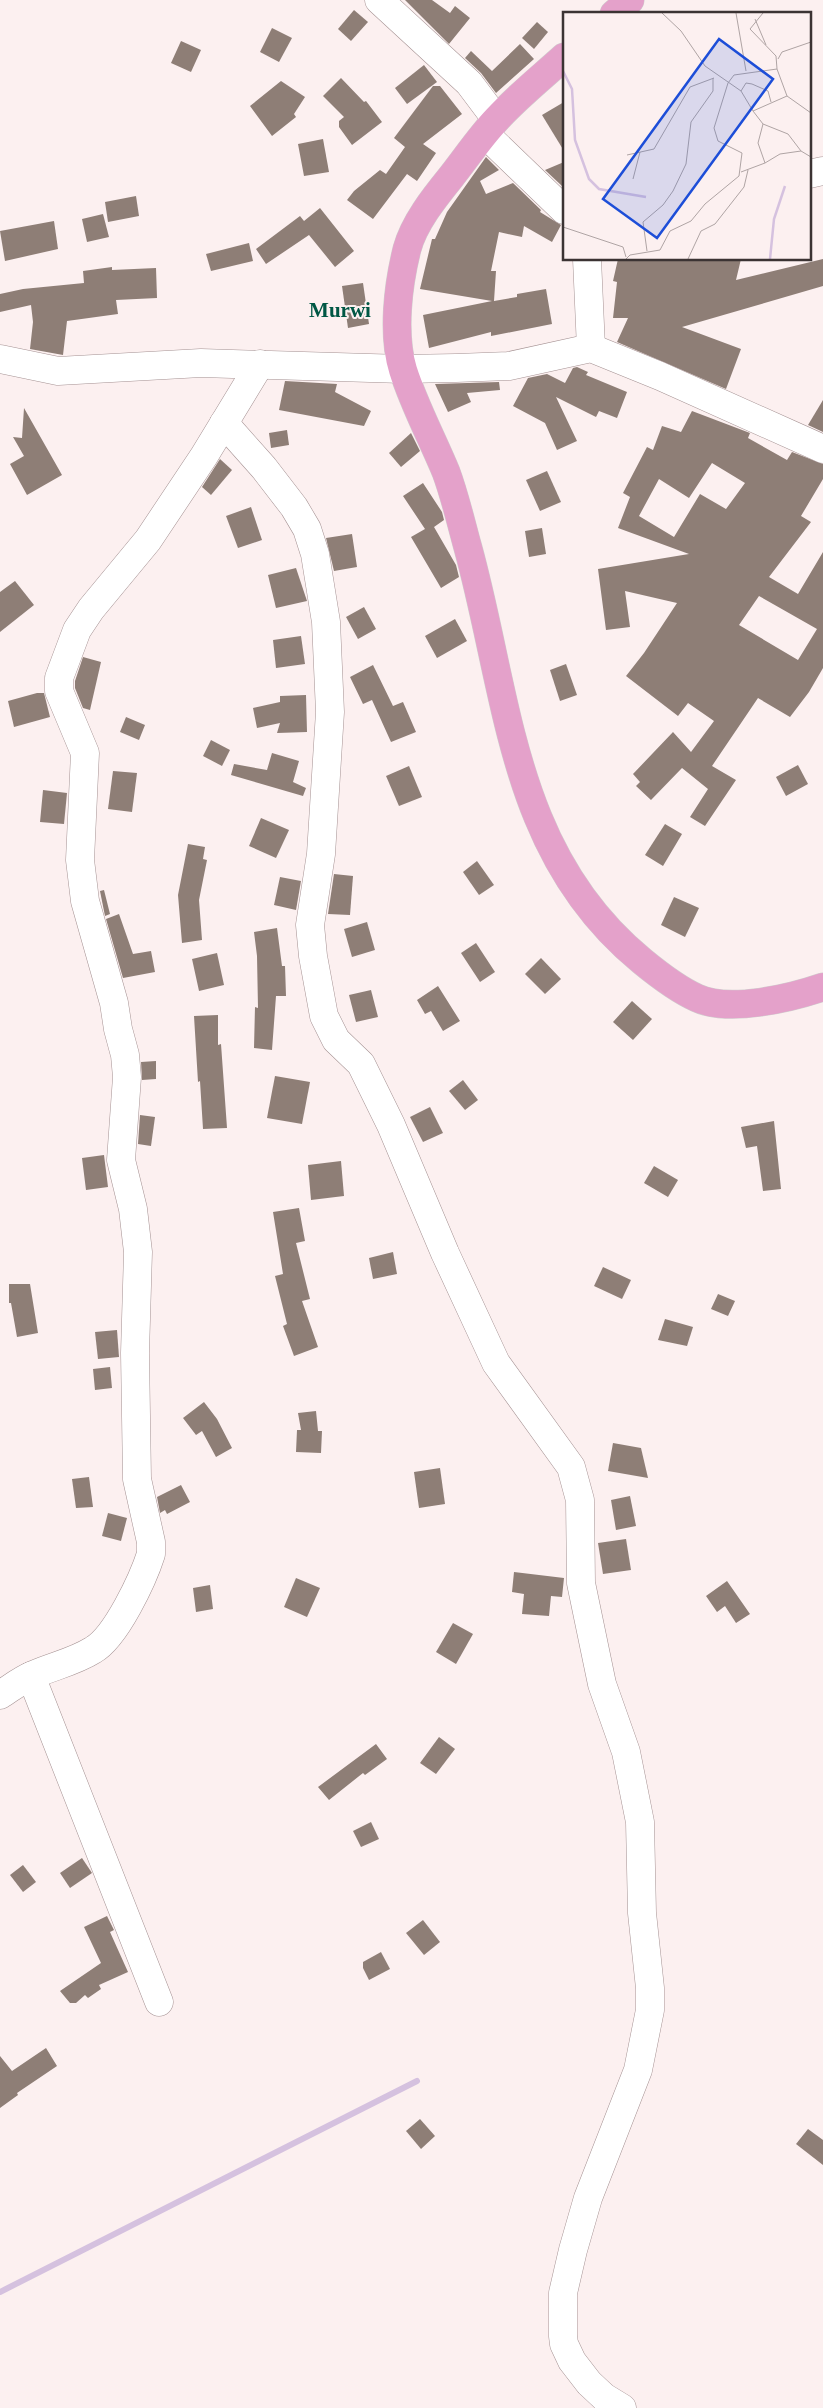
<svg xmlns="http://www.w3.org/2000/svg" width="823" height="2408" font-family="Georgia,serif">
	<rect width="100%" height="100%" fill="#fcf0f0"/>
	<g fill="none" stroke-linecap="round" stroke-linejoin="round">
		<path stroke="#d5c1df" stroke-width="6" d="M0,2292l417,-211"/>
	</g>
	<g fill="#8e7e76" fill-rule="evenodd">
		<path d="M405,0h27l18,13 5,-7 15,12 -21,26z"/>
		<path d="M354,10l14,12 -17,19 -13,-12z"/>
		<path d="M537,22l11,10 -14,17 -12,-11z"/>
		<path d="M272,28l20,10 -13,24 -19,-10z"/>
		<path d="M181,41l20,9 -10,22 -20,-9z"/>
		<path d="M520,44l14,15 -38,34 -15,-20 -16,-15 6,-7 21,20z"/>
		<path d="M424,65l13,17 -30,22 -12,-16z"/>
		<path d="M341,78l23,24 2,-1 16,21 -30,23 -13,-18v-6l5,-4 -21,-21z"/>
		<path d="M281,81l24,16 -11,17 2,3 -24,19 -22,-30z"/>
		<path d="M433,86h7l22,28 -39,30 13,9 -19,28 -10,-7 -34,45 -26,-19 7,-9 26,-21 6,4 19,-27 -11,-9z"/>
		<path d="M564,102v49l-22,-36z"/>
		<path d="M323,139l6,33 -25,4 -6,-32z"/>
		<path d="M486,157l13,13 -19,11 6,13 27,-11 28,27 -1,2 21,13 -9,17 -28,-16 -2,11 -23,-5 -8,39h5l-2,30 23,-4v-3l29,-5 6,35 -61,12v-4l-62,16 -6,-33 69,-14 -72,-12 12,-50h3l12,-27z"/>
		<path d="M564,162v22l-2,2 -17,-16z"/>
		<path d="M136,196l3,20 -31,6 -3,-20z"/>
		<path d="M320,208l34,43 -19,16 -26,-32 -43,29 -10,-15 44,-33 4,5z"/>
		<path d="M103,214l6,23 -22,5 -5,-23z"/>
		<path d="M54,221l4,28 -53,12 -5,-30z"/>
		<path d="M249,243l4,18 -42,10 -5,-17z"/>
		<path d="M618,259h123l-5,21 87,-21v27l-141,41 59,22 -15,40 -109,-47 11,-24h-15l4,-36 -4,-1z"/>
		<path d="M112,267v3l44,-2 1,30 -41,2 2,14 -51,7 -4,34 -33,-6 3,-27 -2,-17 -31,7v-18l23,-5 61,-6 -1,-12z"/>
		<path d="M363,283l6,41 -21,4 -6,-42z"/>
		<path d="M577,367l11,5 -2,3 41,17 -10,26 -18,-7 -3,6 -40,-20 21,44 -20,9 -12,-27 -32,-17 15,-28 19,-4 18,9 8,-15z"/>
		<path d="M285,381l52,3 -2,8 36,19 -7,15 -85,-16z"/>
		<path d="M499,382l1,8 -33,3 4,9 -23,10 -13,-28z"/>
		<path d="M823,400v32l-15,-7z"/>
		<path d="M24,408l38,67 -35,20 -17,-31 14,-8 -11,-19 9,1z"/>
		<path d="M692,411l58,22 -2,5 39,22 5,-8 31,12v15l-22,37 10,6 -42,55 29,17 25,-42v116l-14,24 -19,25 -32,-19 -46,68 24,14 -31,46 -15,-9 18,-28 -26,-21 -31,32 -15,-14 4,-4 -7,-8 40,-42 18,20 23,-31 -26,-18 -10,13 -52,-40 18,-23 33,-50 -52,-12 5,36 -24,3 -8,-61 91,-15 -71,-26 12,-31 -7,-4 24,-46 6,3 9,-24 19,6zM712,463l33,20 -19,26 -26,-15 -26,43 -35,-21 20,-37 30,19zM759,596l58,33 -19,31 -59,-35z"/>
		<path d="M287,430l2,15 -18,3 -2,-15z"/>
		<path d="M411,433l9,18 -19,16 -12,-14z"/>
		<path d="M220,459l12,11 -21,25 -9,-8z"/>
		<path d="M547,471l14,31 -21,9 -14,-31z"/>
		<path d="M423,483l19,29 2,8 -10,7 22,38 3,12 -18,11 -30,-51 14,-8 -22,-33z"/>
		<path d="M251,507l11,33 -24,8 -12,-32z"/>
		<path d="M542,528l4,26 -17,3 -4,-26z"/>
		<path d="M352,534l5,33 -23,4 -8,-33z"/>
		<path d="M296,568l11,33 -31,7 -8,-33z"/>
		<path d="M15,581l19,24 -34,27v-40z"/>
		<path d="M364,607l12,22 -18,10 -12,-22z"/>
		<path d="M455,619l12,22 -30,17 -12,-22z"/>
		<path d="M301,636l4,28 -29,4 -3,-28z"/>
		<path d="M83,657l18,5 -11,48 -7,-2 -8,-20v-7z"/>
		<path d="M566,664l11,31 -17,6 -10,-31z"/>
		<path d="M373,665l20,41 10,-4 13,30 -25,10 -19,-42 -9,4 -13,-27z"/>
		<path d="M37,693h7l6,24 -36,10 -6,-26z"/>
		<path d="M306,695l1,37 -30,1 3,-10 -23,5 -4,-20 27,-6v-6z"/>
		<path d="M126,717l19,8 -6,15 -19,-8z"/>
		<path d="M211,740l19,10 -8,16 -19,-10z"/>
		<path d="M272,753l27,8 -6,21 13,6 -3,8 -72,-21 3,-11 33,6z"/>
		<path d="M798,765l10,19 -22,12 -10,-19z"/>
		<path d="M409,766l13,31 -23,9 -13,-30z"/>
		<path d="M113,771l24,2 -5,39 -24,-3z"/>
		<path d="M43,790l24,3 -3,31 -24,-2z"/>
		<path d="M261,818l28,12 -13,28 -27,-12z"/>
		<path d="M665,824l17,10 -19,32 -18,-11z"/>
		<path d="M188,844l17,3 -2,12 4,1 -8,40 3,40 -20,3 -4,-48z"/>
		<path d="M477,861l17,24 -15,10 -16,-23z"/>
		<path d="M334,874l19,2 -3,39 -22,-1z"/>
		<path d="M280,877l21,4 -5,29 -22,-5z"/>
		<path d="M104,890l6,24 -5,2 -5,-25z"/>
		<path d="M674,897l25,11 -14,29 -24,-12z"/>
		<path d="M119,914l14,40 18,-3 4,21 -32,6 -17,-59z"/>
		<path d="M367,922l8,28 -23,7 -8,-28z"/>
		<path d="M277,928l5,38h3l1,30h-10l-4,54 -18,-2 1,-41 3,1 -1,-52 -3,-24z"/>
		<path d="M476,943l19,29 -15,10 -19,-29z"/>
		<path d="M217,953l7,32 -25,6 -7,-32z"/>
		<path d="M541,958l20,21 -16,15 -20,-20z"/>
		<path d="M438,986l22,35 -17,10 -12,-20 -6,3 -8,-14z"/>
		<path d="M371,990l7,27 -22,5 -7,-27z"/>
		<path d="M632,1001l20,18 -19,21 -20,-18z"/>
		<path d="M218,1015v30l3,-1 6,84 -24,1 -3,-48 -2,1 -4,-66z"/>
		<path d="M156,1061v18l-14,1 -1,-18z"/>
		<path d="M275,1076l35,6 -8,42 -35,-6z"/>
		<path d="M463,1080l15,20 -13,10 -16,-19z"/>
		<path d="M430,1107l13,26 -20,9 -13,-25z"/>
		<path d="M140,1115l15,2 -4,29 -13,-2z"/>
		<path d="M774,1121l7,68 -18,2 -6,-45 -11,2 -5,-21z"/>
		<path d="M104,1155l4,32 -22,3 -4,-32z"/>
		<path d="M341,1161l3,35 -33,4 -3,-35z"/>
		<path d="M654,1166l24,14 -10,17 -24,-14z"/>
		<path d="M299,1208l6,33 -9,2 14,56 -8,2 16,46 -24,9 -11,-30 4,-2 -12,-48 8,-2 -10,-62z"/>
		<path d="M393,1252l4,22 -24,5 -4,-21z"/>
		<path d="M603,1267l28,13 -9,19 -28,-13z"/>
		<path d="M9,1284h21l8,49 -21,4 -6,-34h-2z"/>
		<path d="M718,1294l17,7 -7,15 -17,-7z"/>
		<path d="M665,1319l28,8 -6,19 -29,-6z"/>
		<path d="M117,1330l2,27 -21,2 -3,-27z"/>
		<path d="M110,1367l2,21 -17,2 -2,-21z"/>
		<path d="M204,1402l13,17 15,29 -16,9 -14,-26 -6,4 -13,-17z"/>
		<path d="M316,1411l2,20h4l-1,22 -25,-1 1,-22h4l-3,-17z"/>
		<path d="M613,1443l28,5 7,30 -40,-7z"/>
		<path d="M440,1468l5,36 -26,4 -5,-36z"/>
		<path d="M89,1477l4,30 -17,1 -4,-29z"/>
		<path d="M181,1485l9,17 -23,12 -2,-4 -5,3 -3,-16z"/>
		<path d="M630,1496l6,30 -20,4 -5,-30z"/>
		<path d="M108,1513l19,5 -6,23 -19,-5z"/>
		<path d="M626,1539l5,31 -28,4 -5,-31z"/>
		<path d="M514,1572l50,6 -2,19 -11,-1 -2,20 -27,-2 2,-20 -12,-2z"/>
		<path d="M296,1578l24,10 -13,29 -23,-10z"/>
		<path d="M727,1581l23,33 -14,9 -11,-17 -8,6 -11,-16z"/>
		<path d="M210,1585l3,24 -17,3 -3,-24z"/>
		<path d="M453,1623l20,11 -17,30 -20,-12z"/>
		<path d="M439,1737l16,12 -19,25 -16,-11z"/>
		<path d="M376,1744l11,15 -22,16 -2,-2 -34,27 -11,-13z"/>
		<path d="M371,1822l8,17 -18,8 -8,-16z"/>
		<path d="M82,1858l10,15 -22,15 -10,-15z"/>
		<path d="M23,1865l13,17 -13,10 -13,-17z"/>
		<path d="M107,1916l7,14 -4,2 18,40 -29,13 2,4 -13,9 -3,-3 -9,8h-6l-10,-12 41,-28 -17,-36z"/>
		<path d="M423,1920l17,22 -16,13 -18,-22z"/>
		<path d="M381,1952l9,17 -21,11 -6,-12v-6z"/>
		<path d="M46,2048l11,18 -40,27 1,2 -18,13v-52l12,15z"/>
		<path d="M420,2119l15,17 -14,13 -15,-18z"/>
		<path d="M808,2129l15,11v25l-27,-21z"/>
	</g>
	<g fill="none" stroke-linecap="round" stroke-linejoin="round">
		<g stroke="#a59293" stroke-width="29">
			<g id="minor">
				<path d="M379,0l90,83 27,36"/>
				<path d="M485,134l79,76"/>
				<path d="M809,174l14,-3"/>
				<path d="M587,259l4,89"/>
				<path d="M0,359l58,12 143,-8 202,6 53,-1 53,-2 82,-18 69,28 163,73"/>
				<path d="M224,423l40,45 30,39 13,22 8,25 11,68 4,90 -9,142 -11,71 3,31 11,60 12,24 25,24 30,61 54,128 51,110 75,104 9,33 1,83 21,101 24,68 14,70 2,91 8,75v22l-12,60 -50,128 -15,52 -10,43v43l1,8 8,17 17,22 15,14 18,11"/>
				<path d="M31,1676l128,326"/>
				<path d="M0,1695c11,-7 21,-15 33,-20 20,-9 41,-13 60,-25 23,-13 50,-71 58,-96v-12l-14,-63 -2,-126 3,-101 -5,-43 -12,-49 6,-83 -2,-22 -7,-26 -4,-26 -29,-102 -5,-41 5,-107 -26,-62v-13l18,-48 14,-21 57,-69 56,-84 56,-92"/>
			</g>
		</g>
		<g stroke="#d0cece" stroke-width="29">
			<g id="major">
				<path d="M614,14l16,-14"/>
				<path d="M564,57c-22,20 -47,40 -67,62 -17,18 -31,39 -46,58 -17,21 -37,46 -44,72 -9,36 -15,85 -4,121 11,35 29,68 43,102 9,24 15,51 22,76 41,149 43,306 174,413 17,14 35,28 55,37 32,15 94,0 126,-11"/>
			</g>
		</g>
		<use href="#minor" stroke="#fff" stroke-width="28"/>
		<use href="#major" stroke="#e4a1ca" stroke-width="28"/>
	</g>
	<g text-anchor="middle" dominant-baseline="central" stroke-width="4" stroke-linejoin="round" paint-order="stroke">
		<g font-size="21" font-weight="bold" fill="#005744" stroke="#fcf0f0">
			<text x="340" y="310">Murwi</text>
		</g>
	</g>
	<g transform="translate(563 12)">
		<rect width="248" height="248" fill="#fcf0f0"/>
		<path fill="none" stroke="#d5c1df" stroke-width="2.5" d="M0,59l9,18 3,51 14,39 10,10 47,8M207,247l4,-40 11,-33"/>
		<path fill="none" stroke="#afa4a4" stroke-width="1" d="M99,1l19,18 24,35 36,25 12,20 34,-15M173,1l10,58M200,1l-13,16 26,27 1,13M192,7l11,26M215,47l4,-7 29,-10M178,79l5,-8 6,1 16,7 3,11M200,112l25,10 13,17 10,6M64,143l27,-6 36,-62 24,-9M202,151l15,-9 21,-3M178,160l24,-9 -7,-20 5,-19 -10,-13M70,167l7,-27M0,215l60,20 3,10M84,239l-4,-29 20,-17 10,-14 13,-27 5,-42 22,-31v-13M63,247l4,-4 30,-5 10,-19 21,-10 14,-17 34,-28 3,-23 -24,-12 -4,-13 14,-45 6,-8 43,-6 10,27 24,17M125,247l13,-28 14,-7 29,-37 4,-17"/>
		<path fill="#1d4ed8" fill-opacity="0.15" stroke="#1d4ed8" stroke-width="2.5" d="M156,27l54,40 -116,159 -54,-39z"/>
		<rect width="248" height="248" fill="none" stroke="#3b3333" stroke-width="2.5"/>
	</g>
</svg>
